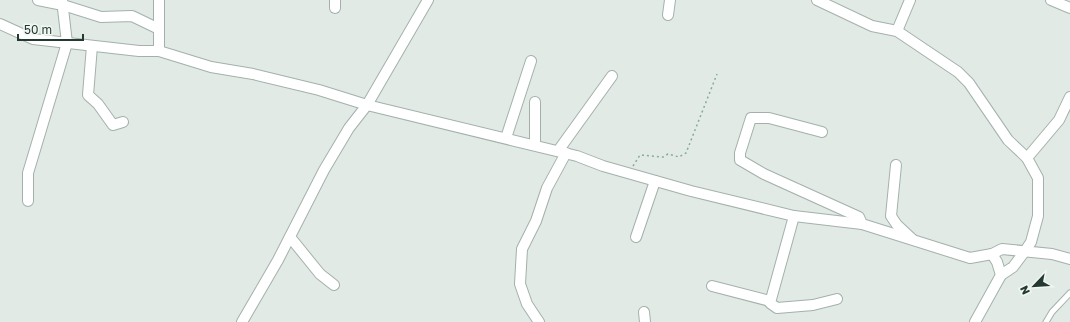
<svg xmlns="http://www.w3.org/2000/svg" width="1070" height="322" font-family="'Golos Text',sans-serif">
	<rect width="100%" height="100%" fill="#e1eae5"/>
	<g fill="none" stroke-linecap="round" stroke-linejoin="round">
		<g stroke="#a4b1ab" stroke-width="7">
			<path id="service" d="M1046,322l6,-10 18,-19"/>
		</g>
		<g stroke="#a4b1ab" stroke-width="12">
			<g id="minor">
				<path d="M38,0l25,5 38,12 31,-1 27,13"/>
				<path d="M335,0v8"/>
				<path d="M817,0l55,26 25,5 61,41 11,11 39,57 19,18 11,20v38l-7,26 -6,9 -12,16 -12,8"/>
				<path d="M1051,0l19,8"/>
				<path d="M668,15l2,-15"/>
				<path d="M0,24l33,15 106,12h20l52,16 42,7 66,16 48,15 210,51 26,10 88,25 103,25 68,8 108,34 22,-4 10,-5 50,5 18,5"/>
				<path d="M897,31l13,-31"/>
				<path d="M92,46l-4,49 10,9 15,21 10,-3"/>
				<path d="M159,51v-51"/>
				<path d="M535,102v43"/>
				<path d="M822,132l-53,-14h-18l-11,35v7l24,14 95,43 3,7"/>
				<path d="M506,138l25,-77"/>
				<path d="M558,151l54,-75"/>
				<path d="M1027,158l32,-38 11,-23"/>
				<path d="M896,165l-5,51 6,9 15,14"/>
				<path d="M28,201v-28l39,-130 -5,-43"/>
				<path d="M794,216l-24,87 7,5 36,-3 24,-6"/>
				<path d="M290,237l30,37 14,11"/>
				<path d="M636,237l19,-56"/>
				<path d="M712,286l58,15"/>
				<path d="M644,312l1,10"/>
				<path d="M242,322l36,-62 46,-90 25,-42 18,-23 61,-105"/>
				<path d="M539,322l-12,-18 -7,-20 2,-35 14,-28 11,-33 19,-35"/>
				<path d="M975,322l26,-47 -4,-13 -5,-8"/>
			</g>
		</g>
		<path stroke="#84ab9b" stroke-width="1.5" stroke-dasharray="2 3" stroke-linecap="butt" d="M633,166l7,-11 23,2 5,-3 11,3 7,-4 31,-79"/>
		<use href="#service" stroke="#fff" stroke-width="5"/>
		<use href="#minor" stroke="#fff" stroke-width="10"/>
	</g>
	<g transform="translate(1034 286) rotate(245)" stroke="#f1f7f3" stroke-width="3" paint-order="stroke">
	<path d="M0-3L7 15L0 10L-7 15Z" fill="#233931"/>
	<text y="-6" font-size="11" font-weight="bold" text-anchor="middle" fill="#233931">N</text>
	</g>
	<path d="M18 34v6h65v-6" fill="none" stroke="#233931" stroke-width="2"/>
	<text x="24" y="34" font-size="12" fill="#233931" stroke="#f1f7f3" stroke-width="3" paint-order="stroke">50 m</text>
</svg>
